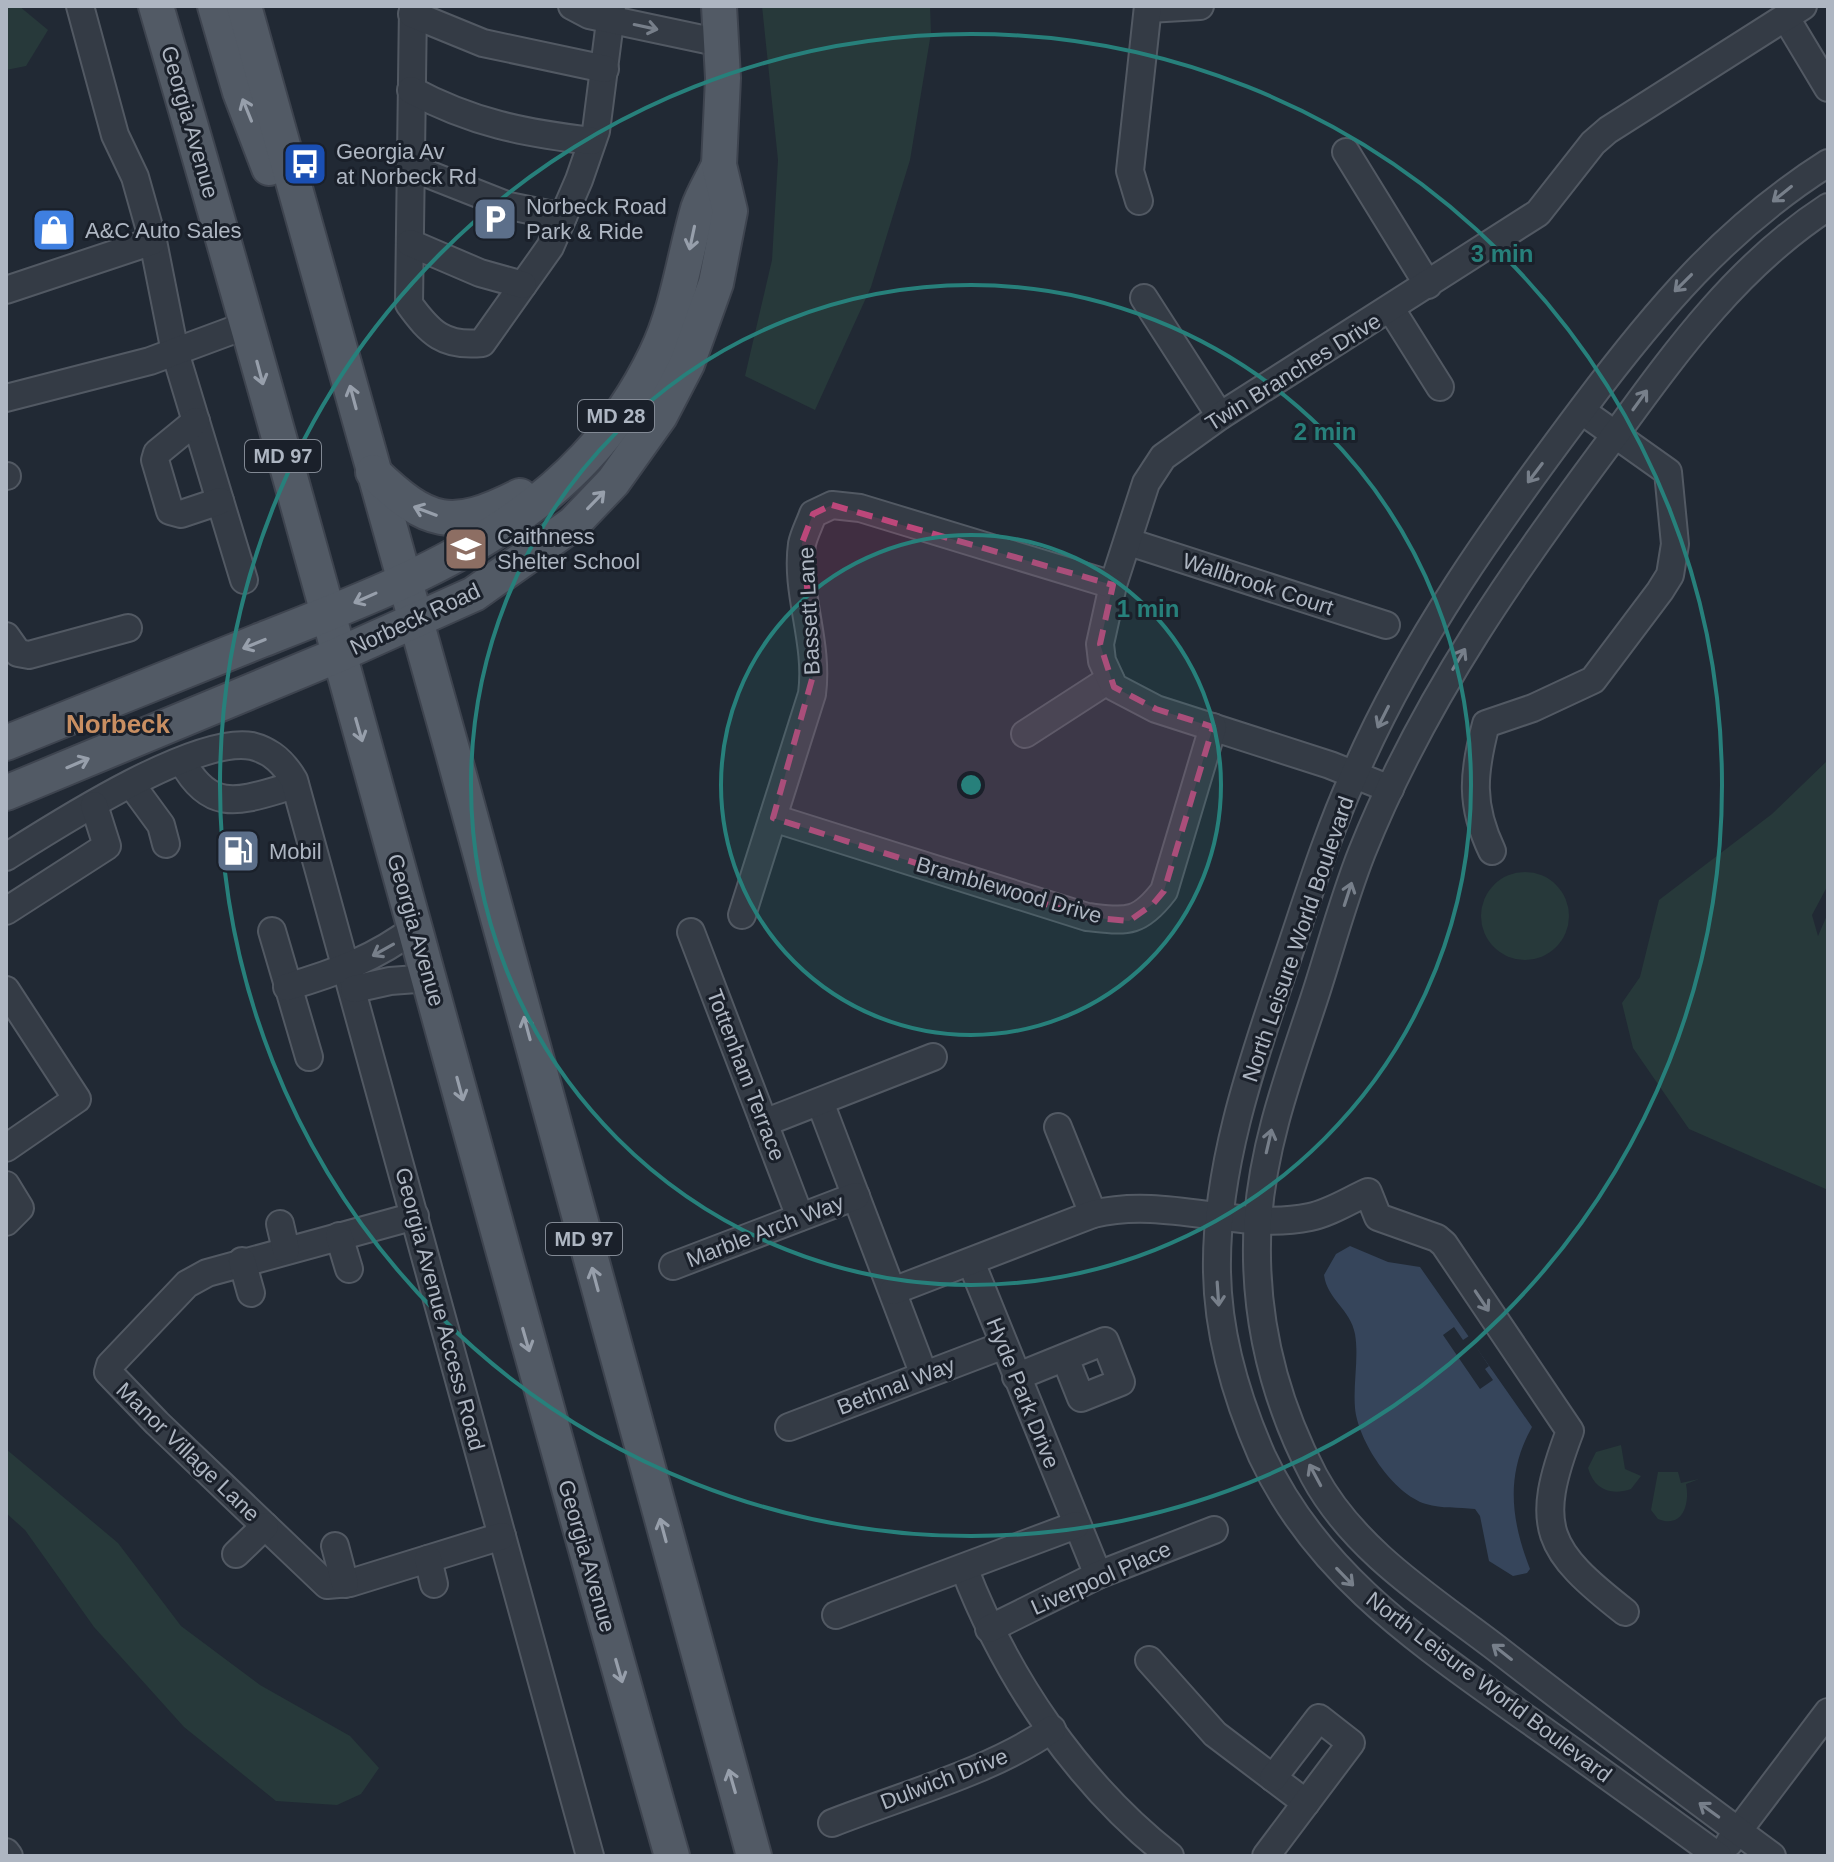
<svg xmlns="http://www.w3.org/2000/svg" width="1834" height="1862" font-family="Helvetica,sans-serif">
	<rect width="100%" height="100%" fill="#212934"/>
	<g fill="#27393a">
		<path d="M6,6h13l29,24 -22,36 -20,4z"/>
		<path d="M762,6h168l1,27 -21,127 -39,127 -56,123 -70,-34 27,-116 6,-100z"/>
		<path d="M1828,760v125l-16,30 6,21 10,-23v277l-139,-61 -56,-81 -11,-45 18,-26 19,-77 113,-86z"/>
		<circle cx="1525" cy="916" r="44"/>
		<path d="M1621,1445l4,24 16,7 -10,13c-21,7 -37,0 -43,-21l8,-16z"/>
		<path d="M6,1449l112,94 63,83 79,59 90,51 29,32 -18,26 -24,11 -61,-4 -92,-74 -90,-100 -69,-97 -19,-17z"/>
		<path d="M1658,1472h20l3,11 18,-4 -13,5c4,20 -3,45 -28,35l-7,-9z"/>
	</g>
	<path fill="#36455b" d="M1350,1246l38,16 32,5 112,160c-27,48 -21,93 -2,142l-3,4 -14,3 -24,-15 -9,-45 -5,-7c-17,-2 -33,0 -49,-5 -33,-10 -68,-63 -71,-96 -2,-25 4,-50 0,-74 -4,-24 -28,-35 -31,-59l12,-21z"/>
	<path fill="#212934" d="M1454,1327l9,13 6,-4 20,30 -4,3 8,11 -13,9 -37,-54z"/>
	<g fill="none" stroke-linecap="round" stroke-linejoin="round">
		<g stroke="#525963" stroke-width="30">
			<g id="minor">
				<path d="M80,6l35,129 20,42 18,64 22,111 69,228"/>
				<path d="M413,6l-4,298c21,29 35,43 73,39l68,-96 29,-67 17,-49 16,-125"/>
				<path d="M572,6l17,9 132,28"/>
				<path d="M1148,9l52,-3"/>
				<path d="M412,14l71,29 122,26"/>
				<path d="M1786,18l42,70"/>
				<path d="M411,90c61,33 114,43 181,51"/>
				<path d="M1346,152l82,133"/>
				<path d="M410,167l99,39 54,11"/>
				<path d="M1139,201l-9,-30 18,-165"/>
				<path d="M410,243l70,30 43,12"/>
				<path d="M6,290l147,-49"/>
				<path d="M1144,298l76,118"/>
				<path d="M1391,309l49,78"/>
				<path d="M6,398l144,-37 97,-36"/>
				<path d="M196,421l-39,32 -2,7 15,51 11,3 39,-13"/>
				<path d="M6,476h1"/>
				<path d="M1129,542l257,83"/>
				<path d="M6,636l12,17 11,2 99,-27"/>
				<path d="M1025,734l85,-55"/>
				<path d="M182,761c30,56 62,38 113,24"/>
				<path d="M131,784l30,41 5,19"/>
				<path d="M1390,789l-60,-24 -174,-56 -42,-22 -12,-26 -2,-17 13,-59 33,-102 17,-26 57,-41 318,-203 55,-70 15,-13 195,-124"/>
				<path d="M773,818l314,99c39,4 51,8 77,-26l49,-164"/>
				<path d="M1492,851c-22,-46 -19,-78 -6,-127l47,-16 60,-28 67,-89 10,-16 5,-31 -7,-72 -86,-61"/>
				<path d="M6,857c49,-31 190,-122 246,-111 20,5 32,17 42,34l296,1076"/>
				<path d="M6,911l101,-65 -13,-41"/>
				<path d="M742,915l70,-221c7,-52 -17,-101 -10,-150 2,-10 8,-21 11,-30l19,-9 28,3 253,77"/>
				<path d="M272,931l37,126"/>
				<path d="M691,932l109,285"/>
				<path d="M287,987c48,-14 89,-29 128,-59"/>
				<path d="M354,989l36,-8 40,-3"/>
				<path d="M6,990l71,109 -71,49"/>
				<path d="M820,1102l104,273"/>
				<path d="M764,1123l169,-66"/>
				<path d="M1058,1127l35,87"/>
				<path d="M6,1185l14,23 -14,14"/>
				<path d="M415,1216l-208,57 -20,11 -77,81 -2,7 49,51 170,162 23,-2 152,-47"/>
				<path d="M280,1224l6,26"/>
				<path d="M339,1236l10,33"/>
				<path d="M242,1261l9,32"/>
				<path d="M971,1262l127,313"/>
				<path d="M673,1266l183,-70"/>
				<path d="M893,1291l200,-77c75,-18 147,18 217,3 20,-4 40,-17 58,-25l10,25 59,21 7,6 126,187c-37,97 -24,119 55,181"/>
				<path d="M1016,1377l89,-36 16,41 -40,16 -16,-40"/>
				<path d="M789,1427l215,-82"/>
				<path d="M335,1546l10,38"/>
				<path d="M236,1554l29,-28"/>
				<path d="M428,1559l6,25"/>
				<path d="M964,1568c42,109 113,215 206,288"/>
				<path d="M836,1615l240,-90"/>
				<path d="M989,1629l109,-54 116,-45"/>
				<path d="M1149,1660l66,74 91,69"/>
				<path d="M832,1823c71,-28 158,-51 220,-94"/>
				<path d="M1729,1843l99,-131"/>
				<path d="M6,1852l3,4"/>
				<path d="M1266,1856l85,-113 -32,-25 -46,60"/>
				<path d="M1718,1856c-66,-48 -131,-95 -198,-142 -102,-73 -203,-140 -258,-258 -25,-57 -44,-122 -45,-184 -2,-100 33,-204 65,-298 23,-67 43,-135 72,-199 58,-134 142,-251 229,-367 72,-96 142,-180 245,-245"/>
				<path d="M1772,1856c-91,-67 -182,-135 -272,-205 -66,-51 -145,-99 -186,-175 -42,-80 -62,-168 -56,-258 6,-77 32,-146 56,-219 16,-49 29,-99 48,-147 62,-155 157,-289 256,-421 61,-84 122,-167 210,-224"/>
			</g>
		</g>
		<g stroke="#3e444f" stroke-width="38">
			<g id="major">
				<path d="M156,6c179,615 341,1234 516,1850"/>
				<path d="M215,6l25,86 29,76"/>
				<path d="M244,6l209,747 301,1103"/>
				<path d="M373,472c55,53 78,59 147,24"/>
				<path d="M6,743c84,-34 169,-68 253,-102 160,-63 317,-120 397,-287 22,-45 28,-97 42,-145 5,-15 14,-29 21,-44"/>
				<path d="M6,793l332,-138 136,-61 99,-70 40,-42 47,-66 27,-52 29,-81 14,-72 -11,-46 4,-87 -4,-72"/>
			</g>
		</g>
		<use href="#minor" stroke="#343b45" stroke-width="26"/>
		<use href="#major" stroke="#525a65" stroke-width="34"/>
	</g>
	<defs><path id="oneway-shaft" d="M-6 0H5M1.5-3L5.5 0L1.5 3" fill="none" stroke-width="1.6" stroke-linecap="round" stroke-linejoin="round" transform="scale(2)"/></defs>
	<g stroke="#777f8a">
		<use href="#oneway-shaft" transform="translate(646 27) rotate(12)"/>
		<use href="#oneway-shaft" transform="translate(1782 194) rotate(141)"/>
		<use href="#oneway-shaft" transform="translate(1683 283) rotate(135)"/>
		<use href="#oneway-shaft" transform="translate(1640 400) rotate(-54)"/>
		<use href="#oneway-shaft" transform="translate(1535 473) rotate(127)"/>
		<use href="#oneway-shaft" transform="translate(1459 659) rotate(-59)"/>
		<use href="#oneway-shaft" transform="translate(1383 717) rotate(117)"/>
		<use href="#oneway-shaft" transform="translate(1348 894) rotate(-72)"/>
		<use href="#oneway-shaft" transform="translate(383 950) rotate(151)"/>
		<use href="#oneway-shaft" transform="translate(1269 1141) rotate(-77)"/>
		<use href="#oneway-shaft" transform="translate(1218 1294) rotate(86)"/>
		<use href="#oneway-shaft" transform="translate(1482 1301) rotate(56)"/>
		<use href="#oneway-shaft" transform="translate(1315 1475) rotate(-118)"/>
		<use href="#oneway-shaft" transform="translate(1345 1577) rotate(46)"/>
		<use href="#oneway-shaft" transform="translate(1502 1652) rotate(-142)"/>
		<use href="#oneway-shaft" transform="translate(1709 1810) rotate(-144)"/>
	</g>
	<g stroke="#979fab">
		<use href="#oneway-shaft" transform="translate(247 110) rotate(-112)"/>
		<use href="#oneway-shaft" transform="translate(692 238) rotate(102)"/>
		<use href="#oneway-shaft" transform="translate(260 373) rotate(75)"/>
		<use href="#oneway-shaft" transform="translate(353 397) rotate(-105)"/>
		<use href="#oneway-shaft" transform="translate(596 500) rotate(-46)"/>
		<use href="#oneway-shaft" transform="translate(425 511) rotate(-159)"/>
		<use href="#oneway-shaft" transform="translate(365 598) rotate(156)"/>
		<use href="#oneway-shaft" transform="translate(254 644) rotate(158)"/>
		<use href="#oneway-shaft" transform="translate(359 730) rotate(74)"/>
		<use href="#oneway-shaft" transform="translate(78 763) rotate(-23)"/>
		<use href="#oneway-shaft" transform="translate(527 1028) rotate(-105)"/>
		<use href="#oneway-shaft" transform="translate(460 1089) rotate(75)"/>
		<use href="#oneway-shaft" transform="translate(595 1279) rotate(-105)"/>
		<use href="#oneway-shaft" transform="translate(526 1340) rotate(74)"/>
		<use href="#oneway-shaft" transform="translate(663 1530) rotate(-105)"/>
		<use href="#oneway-shaft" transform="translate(619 1671) rotate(74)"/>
		<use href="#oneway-shaft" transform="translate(732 1781) rotate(-106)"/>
	</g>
	<path fill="#bc477a" fill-opacity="0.2" stroke="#bc477a" stroke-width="6" stroke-dasharray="16 10" stroke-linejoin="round" d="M832,505l281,80 -13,59 14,43 42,22 57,18 -49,164 -11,13 -24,17 -42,-4 -314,-99 43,-153 -14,-122 11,-29z"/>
	<circle cx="971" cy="785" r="250" fill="#27807b" fill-opacity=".12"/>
	<g fill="none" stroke="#27807b" stroke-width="4">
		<circle cx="971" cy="785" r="250"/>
		<circle cx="971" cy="785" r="500"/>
		<circle cx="971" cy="785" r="751"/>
	</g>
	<defs>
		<g id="bus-square" transform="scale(2.3)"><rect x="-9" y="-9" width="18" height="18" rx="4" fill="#1a4fb4" stroke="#1a202a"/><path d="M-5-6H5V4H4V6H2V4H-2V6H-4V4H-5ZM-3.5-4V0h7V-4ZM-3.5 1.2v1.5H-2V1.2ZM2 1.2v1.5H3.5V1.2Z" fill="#fff"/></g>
		<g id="parking-square" transform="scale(2.3)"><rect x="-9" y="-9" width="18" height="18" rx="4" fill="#5c6f8a" stroke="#1a202a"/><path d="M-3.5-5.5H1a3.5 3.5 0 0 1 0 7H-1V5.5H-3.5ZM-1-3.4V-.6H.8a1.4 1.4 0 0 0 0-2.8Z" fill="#fff"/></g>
		<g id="shop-square" transform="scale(2.3)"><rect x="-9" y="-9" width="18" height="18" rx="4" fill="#3f7fe0" stroke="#1a202a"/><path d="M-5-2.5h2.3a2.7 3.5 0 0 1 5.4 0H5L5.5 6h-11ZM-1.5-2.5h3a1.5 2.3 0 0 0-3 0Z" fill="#fff"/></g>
		<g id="school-square" transform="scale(2.3)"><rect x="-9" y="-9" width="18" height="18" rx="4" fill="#8d6e63" stroke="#1a202a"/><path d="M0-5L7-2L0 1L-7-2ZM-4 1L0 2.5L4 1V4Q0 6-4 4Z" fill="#fff"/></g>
		<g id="fuel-square" transform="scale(2.3)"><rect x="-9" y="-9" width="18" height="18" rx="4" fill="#5c6f8a" stroke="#1a202a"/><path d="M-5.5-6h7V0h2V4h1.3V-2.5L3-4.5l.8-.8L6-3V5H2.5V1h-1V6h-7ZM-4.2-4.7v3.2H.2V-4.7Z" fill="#fff"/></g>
	</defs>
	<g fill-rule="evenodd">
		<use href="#bus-square" x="305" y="164"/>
		<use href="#parking-square" x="495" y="219"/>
		<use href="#shop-square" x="54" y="230"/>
		<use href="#school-square" x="466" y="549"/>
		<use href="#fuel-square" x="238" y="851"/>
	</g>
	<g text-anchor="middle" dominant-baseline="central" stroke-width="6" stroke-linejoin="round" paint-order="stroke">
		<g fill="#1a202a" stroke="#828994" stroke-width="2">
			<rect x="578" y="400" width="76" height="32" rx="6"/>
			<rect x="245" y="440" width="76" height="32" rx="6"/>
			<rect x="546" y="1223" width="76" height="32" rx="6"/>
		</g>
		<g font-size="20" font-weight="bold" fill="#aeb6c2">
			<text x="616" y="416">MD 28</text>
			<text x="283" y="456">MD 97</text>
			<text x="584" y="1239">MD 97</text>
		</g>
		<g font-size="22" fill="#aeb6c2" stroke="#1a202a">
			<text transform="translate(190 122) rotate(74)">Georgia Avenue</text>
			<text transform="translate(1293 372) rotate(-32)">Twin Branches Drive</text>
			<text transform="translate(1258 584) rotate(18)">Wallbrook Court</text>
			<text transform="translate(809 611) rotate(-93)">Bassett Lane</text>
			<text transform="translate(415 619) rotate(-25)">Norbeck Road</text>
			<text transform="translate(1009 890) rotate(16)">Bramblewood Drive</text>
			<text transform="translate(416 930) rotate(74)">Georgia Avenue</text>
			<text transform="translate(1298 939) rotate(-71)">North Leisure World Boulevard</text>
			<text transform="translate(746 1075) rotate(69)">Tottenham Terrace</text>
			<text transform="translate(765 1231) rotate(-21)">Marble Arch Way</text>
			<text transform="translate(440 1309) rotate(75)">Georgia Avenue Access Road</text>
			<text transform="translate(896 1386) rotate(-21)">Bethnal Way</text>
			<text transform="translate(1023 1393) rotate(68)">Hyde Park Drive</text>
			<text transform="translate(188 1452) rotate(44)">Manor Village Lane</text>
			<text transform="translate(587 1556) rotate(74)">Georgia Avenue</text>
			<text transform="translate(1101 1578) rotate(-24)">Liverpool Place</text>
			<text transform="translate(1489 1687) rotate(37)">North Leisure World Boulevard</text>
			<text transform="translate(944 1779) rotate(-21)">Dulwich Drive</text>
		</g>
		<g font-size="22" fill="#aeb6c2" stroke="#1a202a" text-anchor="start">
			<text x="336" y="151">Georgia Av<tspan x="336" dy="25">at Norbeck Rd</tspan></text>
			<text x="526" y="206">Norbeck Road<tspan x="526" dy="25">Park &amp; Ride</tspan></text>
			<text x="85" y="230">A&amp;C Auto Sales</text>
			<text x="497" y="536">Caithness<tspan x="497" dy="25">Shelter School</tspan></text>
			<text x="269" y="851">Mobil</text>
		</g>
		<g font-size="26" font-weight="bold" fill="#c98f62" stroke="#1a202a">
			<text x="118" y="724">Norbeck</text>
		</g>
	</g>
	<circle cx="971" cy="785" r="12" fill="#27807b" stroke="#1a202a" stroke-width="4"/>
	<g font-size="24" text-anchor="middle" font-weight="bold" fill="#27807b" stroke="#1a202a" stroke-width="6" stroke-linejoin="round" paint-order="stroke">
		<text x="1502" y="262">3 min</text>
		<text x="1325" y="440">2 min</text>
		<text x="1148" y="617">1 min</text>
	</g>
	<rect width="1834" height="1862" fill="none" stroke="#aeb6c2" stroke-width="16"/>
</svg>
